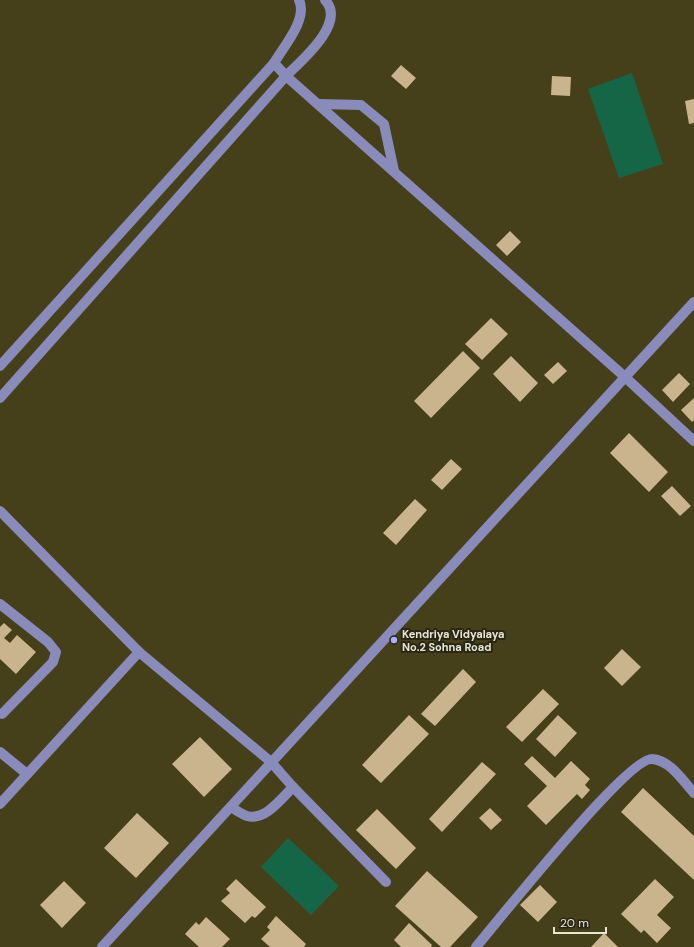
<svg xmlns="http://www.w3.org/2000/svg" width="694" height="947" font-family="'DM Sans',sans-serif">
	<rect width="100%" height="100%" fill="#45401a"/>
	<g fill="#156647">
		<path d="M632,73l31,91 -44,14 -31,-89z"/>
		<path d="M288,838l51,48 -28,29 -50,-48z"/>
	</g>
	<g fill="#c9b48e">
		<path d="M401,65l15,13 -10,11 -15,-13z"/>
		<path d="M552,76l19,1 -1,19 -19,-1z"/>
		<path d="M694,99v24l-5,1 -4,-23z"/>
		<path d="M510,231l11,11 -14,14 -11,-11z"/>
		<path d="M491,318l17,16 -26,26 -17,-16z"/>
		<path d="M463,351l17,17 -49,50 -17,-17z"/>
		<path d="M511,356l27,27 -18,19 -27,-28z"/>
		<path d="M558,362l9,9 -14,13 -9,-9z"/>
		<path d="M679,373l11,11 -17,18 -11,-12z"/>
		<path d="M694,398v22l-2,2 -11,-12z"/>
		<path d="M629,433l39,39 -19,20 -39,-39z"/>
		<path d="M451,459l11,10 -20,21 -11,-10z"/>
		<path d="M672,486l19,20 -11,10 -19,-20z"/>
		<path d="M415,499l12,11 -31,35 -13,-12z"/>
		<path d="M4,623l8,7 -8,8 6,5 7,-8 19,17 -20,22 -16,-15v-32z"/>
		<path d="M622,649l19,18 -19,19 -18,-18z"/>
		<path d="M463,669l13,13 -41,44 -14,-12z"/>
		<path d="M543,689l16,15 -37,38 -16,-15z"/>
		<path d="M409,715l20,19 -48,49 -19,-18z"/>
		<path d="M558,715l19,18 -22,24 -19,-18z"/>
		<path d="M200,737l32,32 -28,28 -32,-33z"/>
		<path d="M532,756l23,22 16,-17 19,18 -5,6 5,5 -8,9 -5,-5 -31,31 -19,-19 20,-20 -23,-22z"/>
		<path d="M482,762l14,12 -54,58 -13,-13z"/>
		<path d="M643,788l51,48v44l-73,-68z"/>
		<path d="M490,808l12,12 -11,10 -12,-12z"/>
		<path d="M377,809l39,39 -20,21 -40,-39z"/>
		<path d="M137,813l32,30 -33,35 -32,-30z"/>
		<path d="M427,871l51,46 -28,30h-9l-46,-41z"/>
		<path d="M236,879l30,28 -11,11 -3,-2 -7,7 -24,-22 9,-8 -4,-4z"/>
		<path d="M655,879l19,18 -17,18 14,13 -14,15 -13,-13 -3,3 -20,-19z"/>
		<path d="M64,881l22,22 -24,25 -22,-23z"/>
		<path d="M540,885l17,17 -19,20 -18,-17z"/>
		<path d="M276,916l30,28 -2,3h-34l-9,-8 9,-9 -3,-3z"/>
		<path d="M206,917l24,22 -8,8h-23l-14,-13 11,-12 3,3z"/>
		<path d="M409,923l23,22 -1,2h-30l-7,-7z"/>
		<path d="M604,933l14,14h-27z"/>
	</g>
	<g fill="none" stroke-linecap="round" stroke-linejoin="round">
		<g stroke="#898bbb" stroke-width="10">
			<path d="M274,63l12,13 339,301 69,64"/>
			<path d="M319,104l42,1 23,19 10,47"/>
			<path d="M0,366l274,-303c10,-17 34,-44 25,-63"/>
			<path d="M0,398l286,-322c15,-15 61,-53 39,-76"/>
			<path d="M0,511l139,141 132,110 22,25 93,95"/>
			<path d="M0,604l48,38 8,10 -3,10 -51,52"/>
			<path d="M0,752l27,22"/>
			<path d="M0,804l139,-152"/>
			<path d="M231,807c5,3 10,7 16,9 18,5 34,-17 46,-29"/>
			<path d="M102,947l592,-645"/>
			<path d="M476,947c22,-26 152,-190 176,-188 18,1 31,22 42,34"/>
		</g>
	</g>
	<circle fill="#adaffb" stroke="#282616" stroke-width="1.5" cx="394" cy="640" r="4"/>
	<g text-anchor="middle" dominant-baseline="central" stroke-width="4" stroke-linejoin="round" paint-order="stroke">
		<g font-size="11" font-weight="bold" fill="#e8e6d1" stroke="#282616" text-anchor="start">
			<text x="402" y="634">Kendriya Vidyalaya<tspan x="402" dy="13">No.2 Sohna Road</tspan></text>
		</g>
	</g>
	<path d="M554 927v6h52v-6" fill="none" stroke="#e8e6d1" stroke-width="2"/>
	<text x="560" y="927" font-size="12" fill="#e8e6d1" stroke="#282616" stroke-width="3" paint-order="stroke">20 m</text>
</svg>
